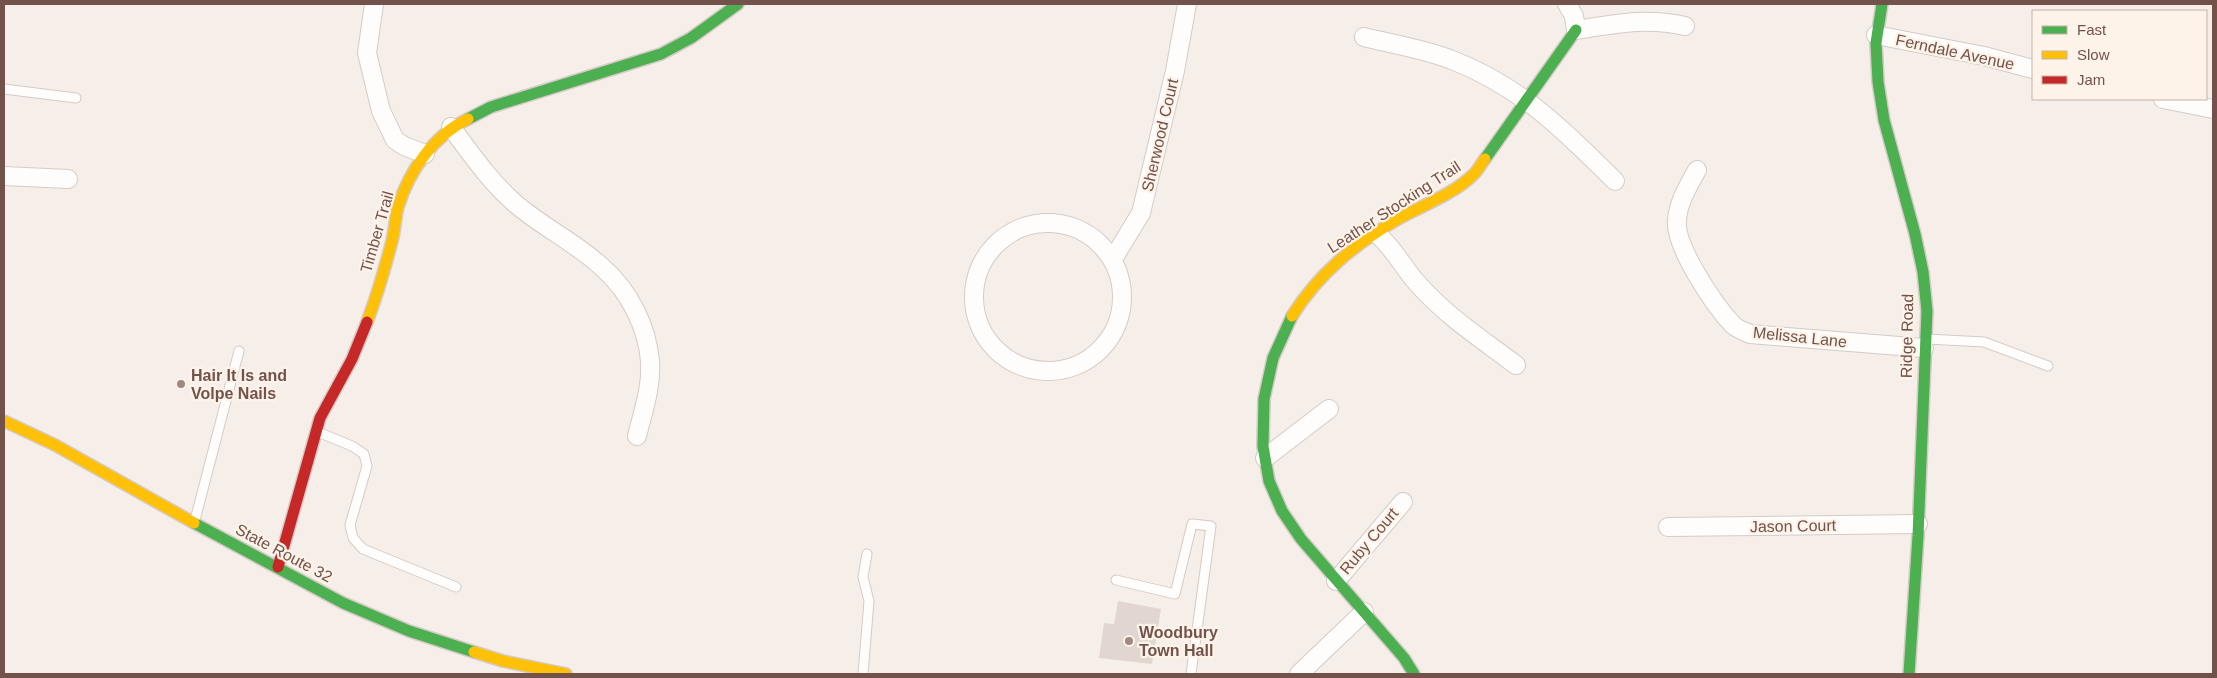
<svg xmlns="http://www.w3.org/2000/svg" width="2217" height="678" font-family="Arial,sans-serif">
	<rect width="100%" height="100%" fill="#f6efe9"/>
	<path fill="#e2d6d1" d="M1118,601l43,8 -9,55 -53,-6 5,-35 10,1z"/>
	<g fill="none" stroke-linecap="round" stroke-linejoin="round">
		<g stroke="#d4cbc6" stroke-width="11">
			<g id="lane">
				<path d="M4,89l72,9"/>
				<path d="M1927,339l57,3 64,24"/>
				<path d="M318,432l34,14 12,8 3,12 -17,59 3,13 10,11 93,38"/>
				<path d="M195,520l44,-169"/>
				<path d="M1116,580l59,14 17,-70 19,2 -20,148"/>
				<path d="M863,674l6,-73 -6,-24 4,-23"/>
			</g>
		</g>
		<g stroke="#d4cbc6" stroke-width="20">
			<g id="street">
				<path d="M374,4l-7,49 14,58 14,29 9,6 21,8"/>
				<path d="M1567,4l7,12 2,14c39,-6 70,-13 109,-4"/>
				<path d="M1876,35l108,21 49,13"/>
				<path d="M1364,37c28,7 60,12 88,23 68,26 113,71 163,121"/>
				<path d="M2163,99l50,10"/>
				<path d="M451,127c20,27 40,56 66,78 27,23 61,39 86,63 26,23 44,58 47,93 2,25 -7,51 -13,75"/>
				<path d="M1697,170c-8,15 -19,32 -20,50 -3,26 38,86 56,105 4,4 11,6 17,9l174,14"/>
				<path d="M4,176l64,3"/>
				<circle cx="1048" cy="297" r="74"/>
				<path d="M1377,234c17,14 26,34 41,50 28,32 65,56 98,81"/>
				<path d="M1113,259l28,-46 34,-142 12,-67"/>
				<path d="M1265,458l64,-49"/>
				<path d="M1668,527l250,-3"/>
				<path d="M1336,581l67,-79"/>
				<path d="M1299,674l65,-62"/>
			</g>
		</g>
		<g stroke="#d5cac6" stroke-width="14">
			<g id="fast">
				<path d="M1882,4l-6,39 2,39 6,38 31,114 8,38 4,39 -9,225 -9,138"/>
				<path d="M468,119l23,-12 170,-53 30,-16 47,-34"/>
				<path d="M1485,159l91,-129"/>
				<path d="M1292,316l-19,42 -9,41 -1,47 6,35 13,30 19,28 103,119 10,16"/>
				<path d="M194,523l149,80 66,28 65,21"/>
			</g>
		</g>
		<g stroke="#d5cac6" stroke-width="14">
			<g id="slow">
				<path d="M1292,316c27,-43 63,-72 106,-97 25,-14 56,-25 76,-45 4,-4 7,-10 11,-15"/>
				<path d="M367,322c10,-26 18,-54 25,-81 3,-11 3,-23 6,-34 11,-36 36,-72 70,-88"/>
				<path d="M4,421l51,24 139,78"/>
				<path d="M474,652l29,9 63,13"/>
			</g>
		</g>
		<g stroke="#d5cac6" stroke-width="14">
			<path id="jam" d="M278,567l42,-149 32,-59 15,-37"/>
		</g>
		<use href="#lane" stroke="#fefdfc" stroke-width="9"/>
		<use href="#street" stroke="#fefdfc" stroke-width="18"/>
		<use href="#fast" stroke="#4caf50" stroke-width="11"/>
		<use href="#slow" stroke="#ffc107" stroke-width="11"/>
		<use href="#jam" stroke="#c62828" stroke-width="11"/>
	</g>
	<g fill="#a08982" stroke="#fef3e9" stroke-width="2">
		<circle cx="181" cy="384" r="5"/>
		<circle cx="1129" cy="641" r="5"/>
	</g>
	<g text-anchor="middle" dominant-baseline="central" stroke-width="4.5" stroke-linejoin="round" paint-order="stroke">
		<g font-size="16" fill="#72524b" stroke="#fef3e9">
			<text transform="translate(1955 52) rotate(12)">Ferndale Avenue</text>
			<text transform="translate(1160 135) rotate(-77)">Sherwood Court</text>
			<text transform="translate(1394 207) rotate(-33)">Leather Stocking Trail</text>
			<text transform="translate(377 232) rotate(-74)">Timber Trail</text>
			<text transform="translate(1907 336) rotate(-89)">Ridge Road</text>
			<text transform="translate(1800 337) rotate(6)">Melissa Lane</text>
			<text transform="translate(1793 526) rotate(-1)">Jason Court</text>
			<text transform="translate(1369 541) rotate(-50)">Ruby Court</text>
			<text transform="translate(284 553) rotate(28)">State Route 32</text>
		</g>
		<g font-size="16" font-weight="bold" fill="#72524b" stroke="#fef3e9" text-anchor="start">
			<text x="191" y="375">Hair It Is and<tspan x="191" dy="18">Volpe Nails</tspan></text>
			<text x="1139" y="632">Woodbury<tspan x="1139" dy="18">Town Hall</tspan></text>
		</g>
	</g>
	<rect width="2217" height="678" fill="none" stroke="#72524b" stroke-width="10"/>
	<rect x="2032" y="10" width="175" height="90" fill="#fef3e9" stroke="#c6b3aa"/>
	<rect x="2042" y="26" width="25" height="8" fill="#4caf50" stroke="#c6b3aa"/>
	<text x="2077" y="35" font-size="15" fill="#72524b">Fast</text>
	<rect x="2042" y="51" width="25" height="8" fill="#ffc107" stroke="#c6b3aa"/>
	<text x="2077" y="60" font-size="15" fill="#72524b">Slow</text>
	<rect x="2042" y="76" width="25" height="8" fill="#c62828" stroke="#c6b3aa"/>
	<text x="2077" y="85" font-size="15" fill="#72524b">Jam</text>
</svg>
